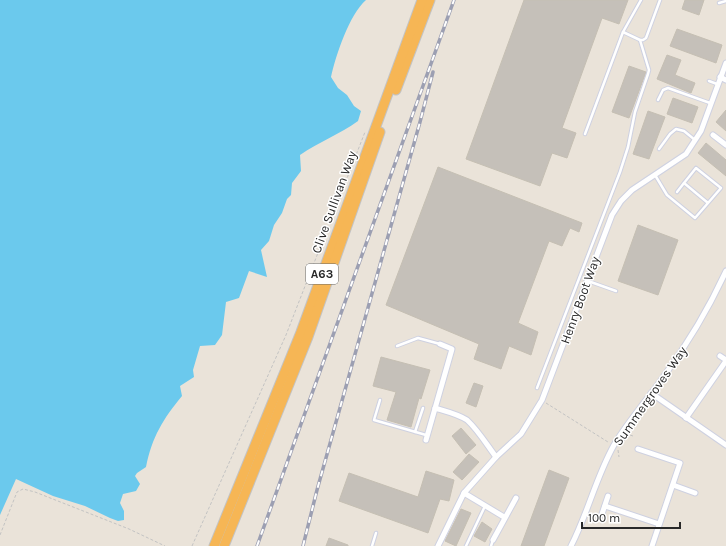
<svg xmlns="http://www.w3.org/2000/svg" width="726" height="546" font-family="Karla,sans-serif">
	<rect width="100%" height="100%" fill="#eae3d9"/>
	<path fill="#6bc9ed" d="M0,0h366c-17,15 -30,55 -35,77l7,11 9,7 7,11 7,5 -3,10c-18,13 -39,21 -58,34l1,16 -9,12 -1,12 -4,4 -5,14 -8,12 -5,16 -8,9 6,27 -18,-6 -10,27 -13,4 -4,33 -7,10 -15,1 -7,24 1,7 -14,9 2,10c-19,23 -30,41 -36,71l-9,6 -2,3 5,8 -4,7 -13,3 -3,9 4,8v9l-6,1 -8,-3 -25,-12 -32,-10 -37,-17 -16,36z"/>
	<g fill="#c5c0b9" stroke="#c5bfb3">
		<path d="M524,0h104l-9,24 -17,-6 -40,110 14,5 -9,25 -15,-5 -12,33 -74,-27z"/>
		<path d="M685,0h19l-5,15 -17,-6z"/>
		<path d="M677,29l45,16 -6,18 -46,-17z"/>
		<path d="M667,55l14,5 -6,15 20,8 -4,10 -34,-14z"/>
		<path d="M629,66l17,6 -17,46 -17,-6z"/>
		<path d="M673,98l25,9 -6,16 -25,-9z"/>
		<path d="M726,110v21l-10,-9z"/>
		<path d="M648,111l17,6 -16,42 -16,-5z"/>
		<path d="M706,143l20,17v16l-28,-23z"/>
		<path d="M438,167l144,56 -3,9 -9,-4 -8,18 -13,-5 -31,82 20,9 -7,23 -22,-9 -8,23 -27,-10 5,-15 -93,-39z"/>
		<path d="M638,225l40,15 -20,55 -40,-14z"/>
		<path d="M381,357l49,13 -9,29 -2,-1 -8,29 -24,-7 9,-28 -23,-6z"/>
		<path d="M474,383l9,3 -7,21 -10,-4z"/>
		<path d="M461,428l15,17 -10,9 -14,-18z"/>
		<path d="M469,454l10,8 -17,18 -9,-8z"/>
		<path d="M549,470l20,8 -25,68h-23z"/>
		<path d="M426,471l28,9 -5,21 -9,-2 -12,34 -89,-32 10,-28 69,24z"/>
		<path d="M461,509l10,4 -15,33 -11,-5z"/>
		<path d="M482,522l10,7 -7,13 -11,-6z"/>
		<path d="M329,538l19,7v1h-22z"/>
	</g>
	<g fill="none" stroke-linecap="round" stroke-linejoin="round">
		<g stroke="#ced1e1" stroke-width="4.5">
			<g id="service">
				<path d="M719,3l7,-2"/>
				<path d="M623,32l17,8h3l3,-2 14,-38"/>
				<path d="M709,81l8,3"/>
				<path d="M658,100l5,-10 5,-2 42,15"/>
				<path d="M585,134l38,-102 18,-32"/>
				<path d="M659,149l11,-15 6,-5 8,2 11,9"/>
				<path d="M655,175l12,20 28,23 26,-30 -25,-20 -12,15 24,20"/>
				<path d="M677,192l7,-9"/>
				<path d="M588,281l28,10"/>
				<path d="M397,346l21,-8 22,6"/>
				<path d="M537,388l83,-216 8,-25 7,-35 13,-38 1,-4 -9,-30"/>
				<path d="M380,400l-6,20 52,15"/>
				<path d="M415,432l8,-24"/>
				<path d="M372,546l4,-13"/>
				<path d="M466,546l19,-40"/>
				<path d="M491,546l2,-6"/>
			</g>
		</g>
		<g stroke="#ced1e1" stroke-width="7">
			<g id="minor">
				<path d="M720,77l6,3"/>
				<path d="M713,135l13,10"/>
				<path d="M720,356l6,4"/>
				<path d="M651,393l75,52"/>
				<path d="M435,408c10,3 23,6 32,12 11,10 20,25 29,37"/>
				<path d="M686,418l40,-57"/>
				<path d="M426,440l26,-91 -12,-5"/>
				<path d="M638,449l42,14 -28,83"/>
				<path d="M673,485l22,8"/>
				<path d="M464,493l40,24"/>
				<path d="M605,506l54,18"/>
				<path d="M602,514l6,-18"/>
				<path d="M493,540l23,-42"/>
				<path d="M438,546l26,-53 32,-36 25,-23 21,-34 70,-185 9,-14 11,-11 54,-36 15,-23 25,-68"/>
				<path d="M571,546c17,-33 25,-69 43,-101 15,-25 34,-46 50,-69 24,-33 45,-68 62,-105"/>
			</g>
		</g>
		<g stroke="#c3c3c3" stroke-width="11">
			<g id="trunk">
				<path d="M396,90l34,-90"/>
				<path d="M214,546l87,-214 121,-332"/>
				<path d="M224,546l84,-209 72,-205"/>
			</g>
		</g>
		<g stroke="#c3c3c3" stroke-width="1" stroke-dasharray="3 2" stroke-linecap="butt">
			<path d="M546,403l62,39"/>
			<path d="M623,442l7,-7 3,1"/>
			<path d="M618,450l1,7"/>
			<path d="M0,535l17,-43 6,-3 12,3 94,37 36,17"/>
			<path d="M192,546l94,-211 79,-203"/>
		</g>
		<use href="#service" stroke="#fff" stroke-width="2.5"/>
		<use href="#minor" stroke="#fff" stroke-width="5"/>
		<use href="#trunk" stroke="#f6b655" stroke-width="9"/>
		<g stroke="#9c9fb2" stroke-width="3.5">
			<g id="rail">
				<path d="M257,546l197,-546"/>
				<path d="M303,546l14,-56 103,-368 13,-50"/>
			</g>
		</g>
		<use href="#rail" stroke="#fff" stroke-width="2" stroke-dasharray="6" stroke-linecap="butt"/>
	</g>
	<g text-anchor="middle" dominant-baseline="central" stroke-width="3" stroke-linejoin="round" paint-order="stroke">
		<rect fill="#fff" stroke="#686868" stroke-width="1" x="306" y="264" width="32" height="20" rx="3"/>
		<g font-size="12" font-weight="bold" fill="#282828">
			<text x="322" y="274">A63</text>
		</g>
		<g font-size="13" fill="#282828" stroke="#fff">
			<text transform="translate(334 202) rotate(-70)">Clive Sullivan Way</text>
			<text transform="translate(580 300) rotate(-70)">Henry Boot Way</text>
			<text transform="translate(650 396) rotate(-55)">Summergroves Way</text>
		</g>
	</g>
	<path d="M582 522v6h98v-6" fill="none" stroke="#282828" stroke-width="2"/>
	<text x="588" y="522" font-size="12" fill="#282828" stroke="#ffffff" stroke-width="3" paint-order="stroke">100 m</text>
</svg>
